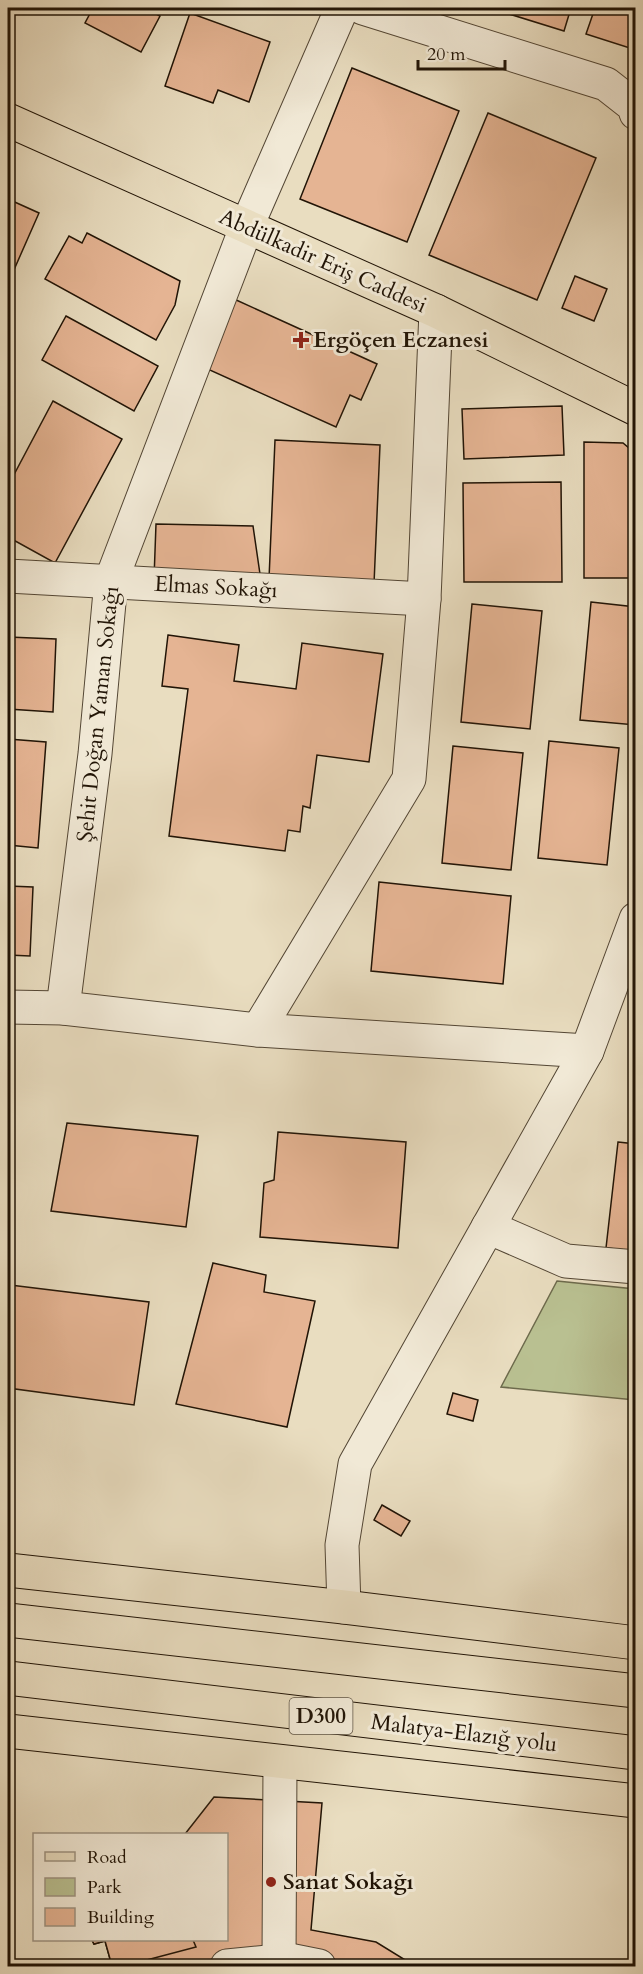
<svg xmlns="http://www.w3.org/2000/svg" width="643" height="1974" font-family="Cardo,serif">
	<rect width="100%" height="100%" fill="#e9ddc0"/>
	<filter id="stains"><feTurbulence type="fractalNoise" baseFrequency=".00333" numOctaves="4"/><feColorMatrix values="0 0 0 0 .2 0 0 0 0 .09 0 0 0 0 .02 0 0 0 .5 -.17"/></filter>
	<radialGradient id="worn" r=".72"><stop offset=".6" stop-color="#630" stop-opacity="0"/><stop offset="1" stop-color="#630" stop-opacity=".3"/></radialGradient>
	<path fill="#b9c091" stroke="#6d6a4c" stroke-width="1.5" d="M557,1281l78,8v111l-134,-13z"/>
	<g fill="#e5b493" stroke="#211406" stroke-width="1.5">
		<path d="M93,8h52l15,8 -19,36 -56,-29z"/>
		<path d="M490,8h81l-7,23z"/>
		<path d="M595,8h41v42l-50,-16z"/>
		<path d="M190,13l80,29 -21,60 -31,-12 -5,13 -48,-17z"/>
		<path d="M352,68l107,43 -52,131 -107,-43z"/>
		<path d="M488,113l108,45 -59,142 -108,-45z"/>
		<path d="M8,199l31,14 -26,59 -5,-2z"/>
		<path d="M87,233l93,48 -5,24 -19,35 -111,-61 24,-43 13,7z"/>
		<path d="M575,276l32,13 -13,32 -32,-13z"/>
		<path d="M234,299l143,65 -16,36 -11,-5 -14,32 -133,-60z"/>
		<path d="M66,316l92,50 -24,45 -92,-51z"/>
		<path d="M53,401l69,38 -67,124 -47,-26v-51z"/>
		<path d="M562,406l2,49 -100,4 -2,-50z"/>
		<path d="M275,440l105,5 -6,139 -105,-5z"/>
		<path d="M584,442l39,1 13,11v124h-52z"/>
		<path d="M561,482l1,100h-98l-1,-99z"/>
		<path d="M156,524l97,2 8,55 -107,-2z"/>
		<path d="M591,602l45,5v118l-56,-5z"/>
		<path d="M472,604l70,7 -12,118 -69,-7z"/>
		<path d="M168,635l71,10 -5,36 62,8 6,-46 81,11 -14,108 -52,-7 -7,53 -7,-2 -3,26 -12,-2 -3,21 -116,-15 19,-147 -26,-3z"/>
		<path d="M8,637l48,2 -3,73 -45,-3z"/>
		<path d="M8,739l38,3 -8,106 -30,-3z"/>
		<path d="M549,741l70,7 -12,117 -69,-7z"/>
		<path d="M453,746l70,7 -12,117 -69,-7z"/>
		<path d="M379,882l132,14 -8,88 -132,-13z"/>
		<path d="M8,886l25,1 -3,69 -22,-1z"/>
		<path d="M67,1123l131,13 -12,91 -135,-16z"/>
		<path d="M278,1132l128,10 -8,106 -138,-11 4,-54 10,-3z"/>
		<path d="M618,1142l18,2v107l-30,-3z"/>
		<path d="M213,1263l53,12 -2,17 51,9 -28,126 -111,-23z"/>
		<path d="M10,1285l139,17 -15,103 -126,-17v-92z"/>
		<path d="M453,1393l25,7 -5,21 -26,-7z"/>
		<path d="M382,1505l28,16 -9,15 -27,-16z"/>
		<path d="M214,1797l108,6 -11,127 65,12 39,24h-303l-7,-25 -11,3 -2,-4h134v-106h-41z"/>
		<path d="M92,1940h101l3,7 -72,19h-12l-7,-25 -11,3z"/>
	</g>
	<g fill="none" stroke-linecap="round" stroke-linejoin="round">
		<g stroke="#534634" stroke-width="35">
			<g id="minor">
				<path d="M363,8l243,76 28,22 2,7"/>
				<path d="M8,576l416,23"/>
				<path d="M8,1007l55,1 195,22 329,21"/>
				<path d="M63,1008l32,-254 16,-173 135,-353 96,-220"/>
				<path d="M258,1030l151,-251 15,-180 12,-288"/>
				<path d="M488,1227l78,34 70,6"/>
				<path d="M344,1607l-2,-62 13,-81 232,-413 49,-132"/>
				<path d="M279,1961l1,-199"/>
				<path d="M227,1966l62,-6 30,6"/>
			</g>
		</g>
		<g stroke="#211406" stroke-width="35">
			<g id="major">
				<path d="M8,120l428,191 200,98"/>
				<path d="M8,1570l336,37 292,36"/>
				<path d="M8,1731l628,70"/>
			</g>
		</g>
		<g stroke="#211406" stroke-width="35">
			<g id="highway">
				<path d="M8,1620l628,71"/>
				<path d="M8,1678l628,75"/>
			</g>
		</g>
		<use href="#minor" stroke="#f1e9d6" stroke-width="33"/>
		<use href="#major" stroke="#e9ddc0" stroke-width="33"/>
		<use href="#highway" stroke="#e9ddc0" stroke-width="33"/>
	</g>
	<g fill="#8f2418" stroke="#f1e9d6" stroke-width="2">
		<path d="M298 331h6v6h6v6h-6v6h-6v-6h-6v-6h6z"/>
		<circle cx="271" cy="1882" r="6"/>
	</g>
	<g text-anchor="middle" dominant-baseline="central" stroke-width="6" stroke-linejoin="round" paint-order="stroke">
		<rect fill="#f1e9d6" stroke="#5f5444" stroke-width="1.5" x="289.5" y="1698" width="63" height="36" rx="4.5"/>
		<g font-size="21" font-weight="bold" fill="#211406">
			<text x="321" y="1716">D300</text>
		</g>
		<g font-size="22" fill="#211406" stroke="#f1e9d6">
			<text transform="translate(323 261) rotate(24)">Abdülkadir Eriş Caddesi</text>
			<text transform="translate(216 587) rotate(3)">Elmas Sokağı</text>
			<text transform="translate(98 714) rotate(-84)">Şehit Doğan Yaman Sokağı</text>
			<text transform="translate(464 1733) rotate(7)">Malatya-Elazığ yolu</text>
		</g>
		<g font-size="22" font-weight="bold" fill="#211406" stroke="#f1e9d6" text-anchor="start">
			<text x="313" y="340">Ergöçen Eczanesi</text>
			<text x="283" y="1882">Sanat Sokağı</text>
		</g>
	</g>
	<rect width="643" height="1974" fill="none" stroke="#e9ddc0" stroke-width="30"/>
	<rect x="9" y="9" width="625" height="1956" fill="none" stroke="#211406" stroke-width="3"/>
	<rect x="15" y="15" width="613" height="1944" fill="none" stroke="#211406" stroke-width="1.5"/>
	<rect x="33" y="1833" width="195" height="108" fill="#f1e9d6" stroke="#9e9483" stroke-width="1.5"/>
	<rect x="45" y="1852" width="30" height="9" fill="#e9ddc0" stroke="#9e9483" stroke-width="1.5"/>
	<text x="87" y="1863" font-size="18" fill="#211406">Road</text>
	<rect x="45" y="1878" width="30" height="18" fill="#b9c091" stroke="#9e9483" stroke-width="1.5"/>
	<text x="87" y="1893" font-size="18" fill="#211406">Park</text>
	<rect x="45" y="1908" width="30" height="18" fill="#e5b493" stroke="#9e9483" stroke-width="1.5"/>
	<text x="87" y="1923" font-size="18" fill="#211406">Building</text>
	<path d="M418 60v9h87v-9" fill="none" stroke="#211406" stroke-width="3"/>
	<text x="427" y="60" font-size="18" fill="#211406" stroke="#f1e9d6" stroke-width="4.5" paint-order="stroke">20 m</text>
	<rect width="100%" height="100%" filter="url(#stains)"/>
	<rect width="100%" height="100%" fill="url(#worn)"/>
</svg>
